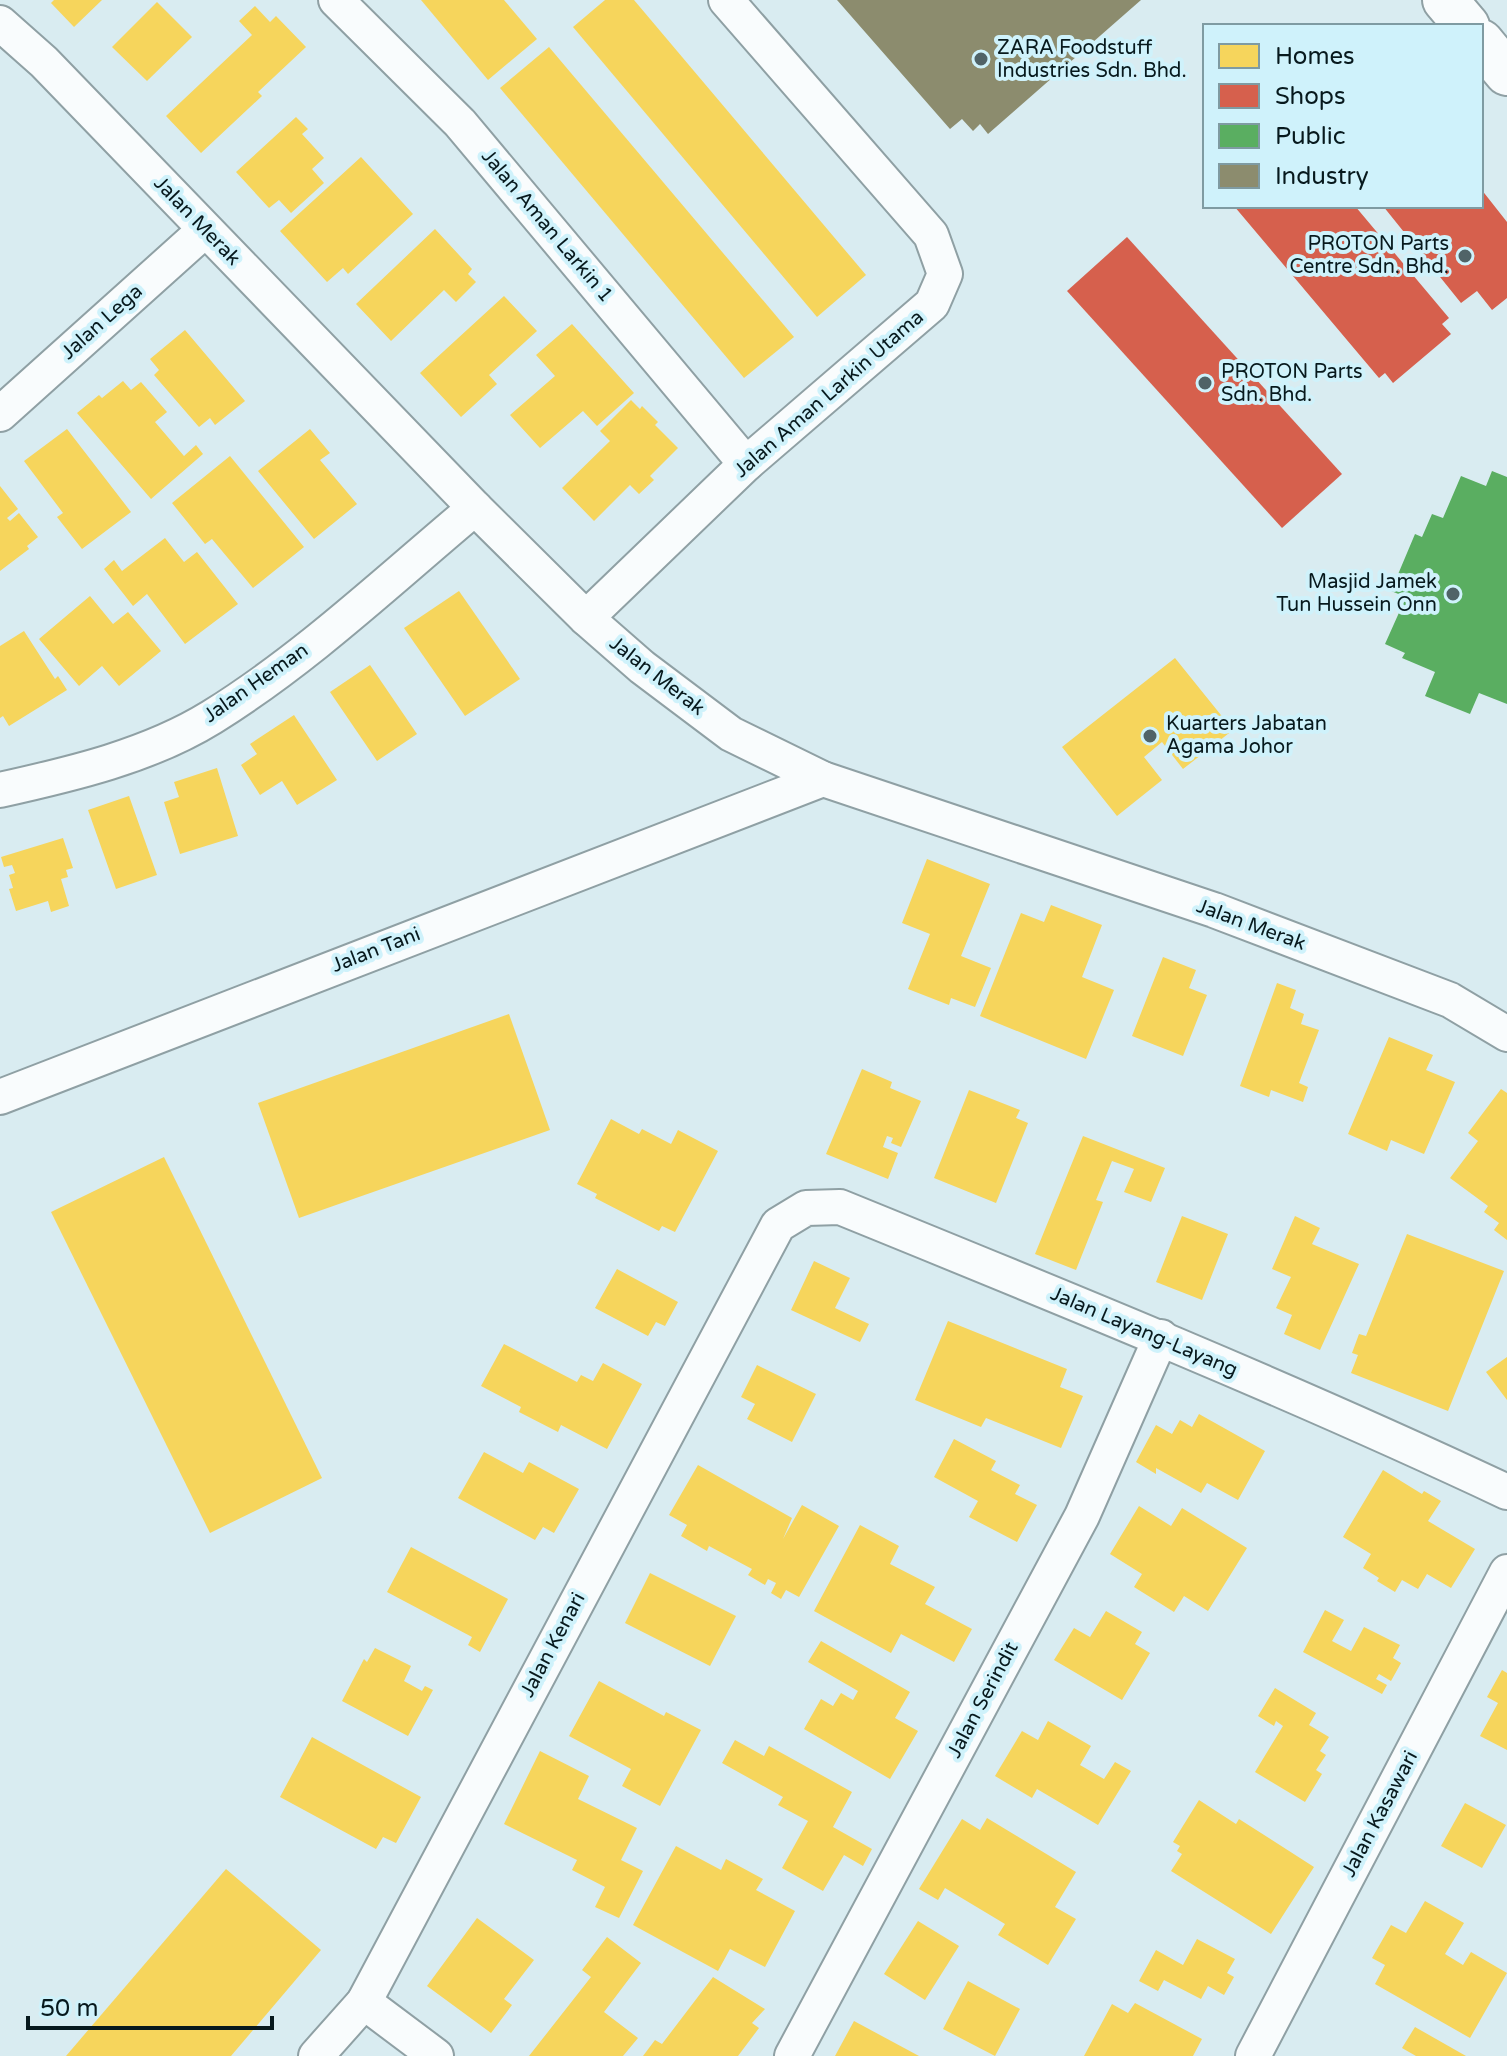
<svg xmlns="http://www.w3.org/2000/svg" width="1507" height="2056" font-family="'Varela Round',sans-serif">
	<rect width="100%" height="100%" fill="#d9ecf1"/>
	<g fill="#f6d55c">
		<path d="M54,0h48l-28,27 -23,-24z"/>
		<path d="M421,0h83l33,39 -49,41z"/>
		<path d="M605,0h29l232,275 -49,42 -244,-290z"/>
		<path d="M157,2l35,35 -45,44 -35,-34z"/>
		<path d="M255,6l15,16 6,-6 30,31 -48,45 4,4 -61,57 -35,-37 86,-81 -13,-14z"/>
		<path d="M549,47l245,290 -50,41 -244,-290z"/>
		<path d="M296,117l12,12 -6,5 22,24 -12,11 12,14 -33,30 -12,-13 -10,8 -33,-36z"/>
		<path d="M361,157l52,57 -65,60 -5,-6 -16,14 -47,-51z"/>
		<path d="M435,229l37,40 -4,5 8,8 -20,20 -12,-12 -53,51 -35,-37z"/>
		<path d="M504,296l33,35 -48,44 8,9 -36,33 -41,-44z"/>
		<path d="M572,324l62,69 -37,33 -14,-15 -43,37 -30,-33 45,-39 -19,-21z"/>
		<path d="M185,330l60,71 -30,24 -5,-7 -11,9 -45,-52 5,-5 -9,-11z"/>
		<path d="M123,381l8,9 10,-8 26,30 -12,10 29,34 12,-11 7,9 -52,45 -74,-86 22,-18 3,3z"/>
		<path d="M631,400l9,9 2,-3 16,16 -3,3 23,23 -28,28 4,4 -15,14 -9,-9 -36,36 -32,-33 48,-47 -10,-10z"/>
		<path d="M67,429l64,83 -49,37 -25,-32 6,-4 -39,-52z"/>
		<path d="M310,429l20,24 -10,7 37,44 -43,35 -56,-68z"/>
		<path d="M230,456l74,91 -51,41 -41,-49 -7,5 -33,-41z"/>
		<path d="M0,486l18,23 -11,9 3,3 9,-8 19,24 -11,9 2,3 -29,22z"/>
		<path d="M165,538l19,24 13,-10 41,52 -53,40 -38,-50 -14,12 -29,-37 10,-9 8,11z"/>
		<path d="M459,591l61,88 -55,37 -61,-88z"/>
		<path d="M90,596l23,28 15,-12 33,39 -42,35 -17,-20 -23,20 -40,-47z"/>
		<path d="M24,631l31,48 3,-3 9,14 -58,36 -6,-10 -3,2v-72z"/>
		<path d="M1175,658l58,72 -50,39 -21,-27 -18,15 18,23 -45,36 -55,-69z"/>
		<path d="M370,665l47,69 -40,27 -47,-69z"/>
		<path d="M294,715l43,65 -40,25 -15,-24 -22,14 -19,-30 16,-11 -7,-10z"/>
		<path d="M217,768l21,68 -58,18 -16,-52 15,-5 -5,-15z"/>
		<path d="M129,796l28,79 -41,14 -28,-79z"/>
		<path d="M63,838l10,30 -7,2 2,7 -7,2 8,27 -18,6 -3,-11 -32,10 -7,-22 4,-1 -4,-13 6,-2 -3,-8 -8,2 -3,-10z"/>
		<path d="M927,859l63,25 -29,72 30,12 -16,39 -24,-9 -2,7 -41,-16 22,-55 -28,-11z"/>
		<path d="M1051,905l51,20 -20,52 32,13 -28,69 -106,-43 41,-103 23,9z"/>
		<path d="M1163,957l33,13 -7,18 18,7 -24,61 -51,-20z"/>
		<path d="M1277,983l19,7 -6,18 14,6 -3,10 18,6 -20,53 9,4 -5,15 -32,-12 -2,7 -29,-11z"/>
		<path d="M509,1014l41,116 -251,88 -41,-115z"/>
		<path d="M1389,1037l44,18 -7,15 29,12 -31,72 -33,-14 -4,11 -39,-17z"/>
		<path d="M862,1069l30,13 -2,6 31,13 -20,46 -10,-4 2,-5 -6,-2 -4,11 15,6 -10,26 -62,-25z"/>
		<path d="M1501,1089l6,4v147l-13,-10 5,-7 -15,-11 4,-6 -38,-28 28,-37 -10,-8z"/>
		<path d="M969,1090l51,20 -4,8 12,5 -32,80 -62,-25z"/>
		<path d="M611,1119l28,15 3,-5 29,15 7,-14 40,21 -43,81 -13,-6 -3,5 -64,-33 2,-4 -20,-10z"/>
		<path d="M1083,1136l82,32 -14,34 -27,-10 10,-23 -22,-8 -16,39 7,2 -27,68 -41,-16z"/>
		<path d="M164,1157l158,321 -112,55 -159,-321z"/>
		<path d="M1182,1216l46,18 -26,66 -46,-18z"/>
		<path d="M1295,1216l25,12 -8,16 47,20 -39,86 -36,-16 8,-19 -16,-7 15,-31 -19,-8z"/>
		<path d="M1407,1234l97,37 -56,140 -97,-38 7,-18 -6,-2 7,-19 7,2z"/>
		<path d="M814,1261l36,17 -15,30 34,16 -9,18 -69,-32z"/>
		<path d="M617,1269l61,33 -13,24 -9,-4 -8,14 -53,-28z"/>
		<path d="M948,1321l119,48 -7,18 23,9 -22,52 -75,-30 -5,9 -66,-27z"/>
		<path d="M504,1344l73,38 4,-7 12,6 10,-18 39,21 -35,65 -46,-24 -3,7 -39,-20 2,-5 -40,-21z"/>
		<path d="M1507,1357v43l-21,-28z"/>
		<path d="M757,1365l59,29 -24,48 -45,-23 8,-15 -14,-7z"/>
		<path d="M1199,1414l66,37 -27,49 -31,-17 -6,10 -45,-25v6l-20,-12 20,-37 16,9 8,-14 12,7z"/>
		<path d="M954,1439l42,22 -5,9 29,15 -5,9 22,11 -20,37 -48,-25 9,-16 -44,-24z"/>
		<path d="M484,1452l39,21 6,-11 50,27 -25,44 -11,-6 -8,13 -77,-42z"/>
		<path d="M698,1465l94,53 -9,21 19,-34 37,21 -40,71 -13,-7 -5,9 -10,-6 5,-10 -8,-4 -3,6 -17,-10 4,-6 -43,-23 -2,5 -26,-15 6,-11 -18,-10z"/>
		<path d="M1383,1470l39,24 2,-3 17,10 -13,20 47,28 -24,39 -24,-14 -9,15 -16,-9 -7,12 -18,-11 2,-3 -16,-10 8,-14 -28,-17z"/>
		<path d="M1139,1506l32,20 11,-18 65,40 -39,63 -24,-15 -10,16 -40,-25 8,-13 -32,-20z"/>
		<path d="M860,1525l39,21 -9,18 45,23 -10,17 47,25 -18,33 -53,-28 -10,19 -77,-42z"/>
		<path d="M411,1547l97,52 -28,53 -12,-7 4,-8 -85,-45z"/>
		<path d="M650,1573l86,43 -26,50 -85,-43z"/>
		<path d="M1325,1610l19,10 -12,21 19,10 13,-24 36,18 -7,13 8,5 -10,18 -12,-7 -3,5 11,6 -5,9 -79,-42z"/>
		<path d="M1106,1611l36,21 -7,12 15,9 -28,47 -68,-40 20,-32 16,9z"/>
		<path d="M821,1641l89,51 -15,26 23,13 -28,48 -86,-50 17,-30 12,7 8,-13 12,7 5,-9 -50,-29z"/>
		<path d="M375,1648l36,18 -7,15 18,10 3,-5 8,4 -25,46 -66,-35 22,-42 3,3z"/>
		<path d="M1502,1670l5,3v77l-27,-14 18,-33 -11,-6z"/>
		<path d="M599,1681l65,35 2,-4 35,18 -41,76 -38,-20 9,-17 -62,-33z"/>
		<path d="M1275,1688l41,25 -7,12 20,12 -9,14 6,4 -10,15 6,4 -17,28 -50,-30 28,-46 -7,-5 -2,5 -16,-10z"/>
		<path d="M1048,1721l43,25 -11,19 24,14 11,-17 16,9 -33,54 -61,-36 -5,9 -37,-22 27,-45 16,9z"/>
		<path d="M312,1737l109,60 -25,46 -13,-6 -7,12 -96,-52z"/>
		<path d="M735,1740l29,16 5,-10 83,46 -19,35 39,22 -9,17 -19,-11 -21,36 -41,-23 26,-47 -30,-16 5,-8 -61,-34z"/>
		<path d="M540,1751l49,25 -11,23 59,29 -16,32 22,11 -24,47 -24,-11 10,-20 -33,-17 5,-10 -73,-36z"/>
		<path d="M1199,1800l37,24 3,-5 75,48 -43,67 -100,-63 11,-17 -5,-3 3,-5 -7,-4z"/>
		<path d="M1465,1803l41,22 -24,43 -41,-22z"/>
		<path d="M987,1818l89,54 -21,35 21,12 -28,46 -50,-30 7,-11 -60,-36 -7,12 -19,-11 43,-70 18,11z"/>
		<path d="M676,1846l45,24 5,-11 37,20 -7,11 39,21 -30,56 -35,-18 -12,22 -85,-46z"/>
		<path d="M226,1869l95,81 -90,106h-165z"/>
		<path d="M1425,1901l39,22 -19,31 18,11 8,-13 36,21 -37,65 -95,-54 10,-19 -13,-7 19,-33 15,8z"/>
		<path d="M477,1918l57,42 -30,39 8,6 -21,28 -64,-47z"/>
		<path d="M918,1921l41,25 -34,54 -41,-26z"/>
		<path d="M607,1937l34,26 -37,49 34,26 -15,18h-94l62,-79 -9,-7z"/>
		<path d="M1197,1939l38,20 -8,14 7,4 -10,18 -16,-9 -7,13 -37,-19 -6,11 -19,-10 17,-31 27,15z"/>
		<path d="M713,1977l52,32 -13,14 7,5 -21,28h-95l12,-16 7,4z"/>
		<path d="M968,1981l52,28 -25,47 -52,-27z"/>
		<path d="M1135,2003l67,36 -9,17h-109l28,-52 16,9z"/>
		<path d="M854,2021l65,35h-84z"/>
		<path d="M1415,2027l51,29h-50l-14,-8z"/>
	</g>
	<g fill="#d6604d">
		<path d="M1481,189l26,33v76l-15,12 -15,-19 -16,12 -78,-97h98z"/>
		<path d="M1234,206h121l94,112 -7,6 9,10 -58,49 -8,-10 -6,5z"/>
		<path d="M1127,237l215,237 -60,54 -215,-237z"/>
	</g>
	<path fill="#5aae61" d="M1492,471l15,6v227l-28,-11 -9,21 -45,-18 10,-24 -33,-14 3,-5 -20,-9 21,-47 -15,-6 24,-57 7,3 10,-23 11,4 18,-42 25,10z"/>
	<path fill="#8c8c6e" d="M837,0h304l-153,134 -8,-10 -7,7 -11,-12 -12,10z"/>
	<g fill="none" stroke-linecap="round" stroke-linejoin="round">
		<g stroke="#8fa0a4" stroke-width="38">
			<g id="street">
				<path d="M336,0l124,123 286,341"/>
				<path d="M0,23l44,39 431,446 111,110 56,49 89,67 92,45 391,131 236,90 57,34"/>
				<path d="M0,414l205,-184"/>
				<path d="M586,618l160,-154 186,-160 13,-30 -14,-39 -205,-235"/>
				<path d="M0,790c72,-16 149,-34 212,-73 95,-59 178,-138 263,-209"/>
				<path d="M0,1097l823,-318"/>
				<path d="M364,2002l72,54"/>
				<path d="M316,2056l48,-54 414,-777 28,-17 34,-1c224,91 448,182 667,285"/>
				<path d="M792,2056l290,-540 79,-179"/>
				<path d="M1253,2056l254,-484"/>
			</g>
		</g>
		<g stroke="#8fa0a4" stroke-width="48">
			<g id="secondary">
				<path d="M1445,0l22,26"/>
				<path d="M1481,42l26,31"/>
			</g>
		</g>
		<use href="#street" stroke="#f9fcfd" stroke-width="34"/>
		<use href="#secondary" stroke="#f9fcfd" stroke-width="44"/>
	</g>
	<g fill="#506367" stroke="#cff2fb" stroke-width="3">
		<circle cx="981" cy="59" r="8"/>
		<circle cx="1465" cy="256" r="8"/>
		<circle cx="1205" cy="383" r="8"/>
		<circle cx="1453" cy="594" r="8"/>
		<circle cx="1150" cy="736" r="8"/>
	</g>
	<g text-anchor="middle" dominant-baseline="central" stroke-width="8" stroke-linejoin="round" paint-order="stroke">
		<g font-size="20" fill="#07191d" stroke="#cff2fb" text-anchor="start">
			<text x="997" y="48">ZARA Foodstuff<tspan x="997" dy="23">Industries Sdn. Bhd.</tspan></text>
			<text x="1449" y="244" text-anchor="end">PROTON Parts<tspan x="1449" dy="23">Centre Sdn. Bhd.</tspan></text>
			<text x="1221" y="372">PROTON Parts<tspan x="1221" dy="23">Sdn. Bhd.</tspan></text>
			<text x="1437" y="582" text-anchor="end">Masjid Jamek<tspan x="1437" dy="23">Tun Hussein Onn</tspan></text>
			<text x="1166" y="724">Kuarters Jabatan<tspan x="1166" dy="23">Agama Johor</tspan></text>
		</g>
		<g font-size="20" fill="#07191d" stroke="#cff2fb">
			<text transform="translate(197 221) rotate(46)">Jalan Merak</text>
			<text transform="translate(547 226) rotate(50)">Jalan Aman Larkin 1</text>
			<text transform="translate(102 322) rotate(-42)">Jalan Lega</text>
			<text transform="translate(829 394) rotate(-41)">Jalan Aman Larkin Utama</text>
			<text transform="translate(657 676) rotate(38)">Jalan Merak</text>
			<text transform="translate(256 683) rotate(-35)">Jalan Heman</text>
			<text transform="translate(1251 925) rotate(20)">Jalan Merak</text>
			<text transform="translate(376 950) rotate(-21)">Jalan Tani</text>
			<text transform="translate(1144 1332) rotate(23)">Jalan Layang-Layang</text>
			<text transform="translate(553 1645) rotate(-62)">Jalan Kenari</text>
			<text transform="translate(983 1700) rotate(-62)">Jalan Serindit</text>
			<text transform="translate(1380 1814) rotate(-62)">Jalan Kasawari</text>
		</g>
	</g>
	<rect x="1203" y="24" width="280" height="184" fill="#cff2fb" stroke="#7f9ba2" stroke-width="2"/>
	<rect x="1219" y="44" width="40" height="24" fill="#f6d55c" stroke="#7f9ba2" stroke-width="2"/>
	<text x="1275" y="64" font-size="24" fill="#07191d">Homes</text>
	<rect x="1219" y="84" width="40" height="24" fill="#d6604d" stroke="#7f9ba2" stroke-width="2"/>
	<text x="1275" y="104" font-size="24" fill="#07191d">Shops</text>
	<rect x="1219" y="124" width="40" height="24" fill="#5aae61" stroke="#7f9ba2" stroke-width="2"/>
	<text x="1275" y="144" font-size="24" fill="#07191d">Public</text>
	<rect x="1219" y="164" width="40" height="24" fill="#8c8c6e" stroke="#7f9ba2" stroke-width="2"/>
	<text x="1275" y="184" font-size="24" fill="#07191d">Industry</text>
	<path d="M28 2016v12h244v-12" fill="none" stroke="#07191d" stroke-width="4"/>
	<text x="40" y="2016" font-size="24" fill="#07191d" stroke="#cff2fb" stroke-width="6" paint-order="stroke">50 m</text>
</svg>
